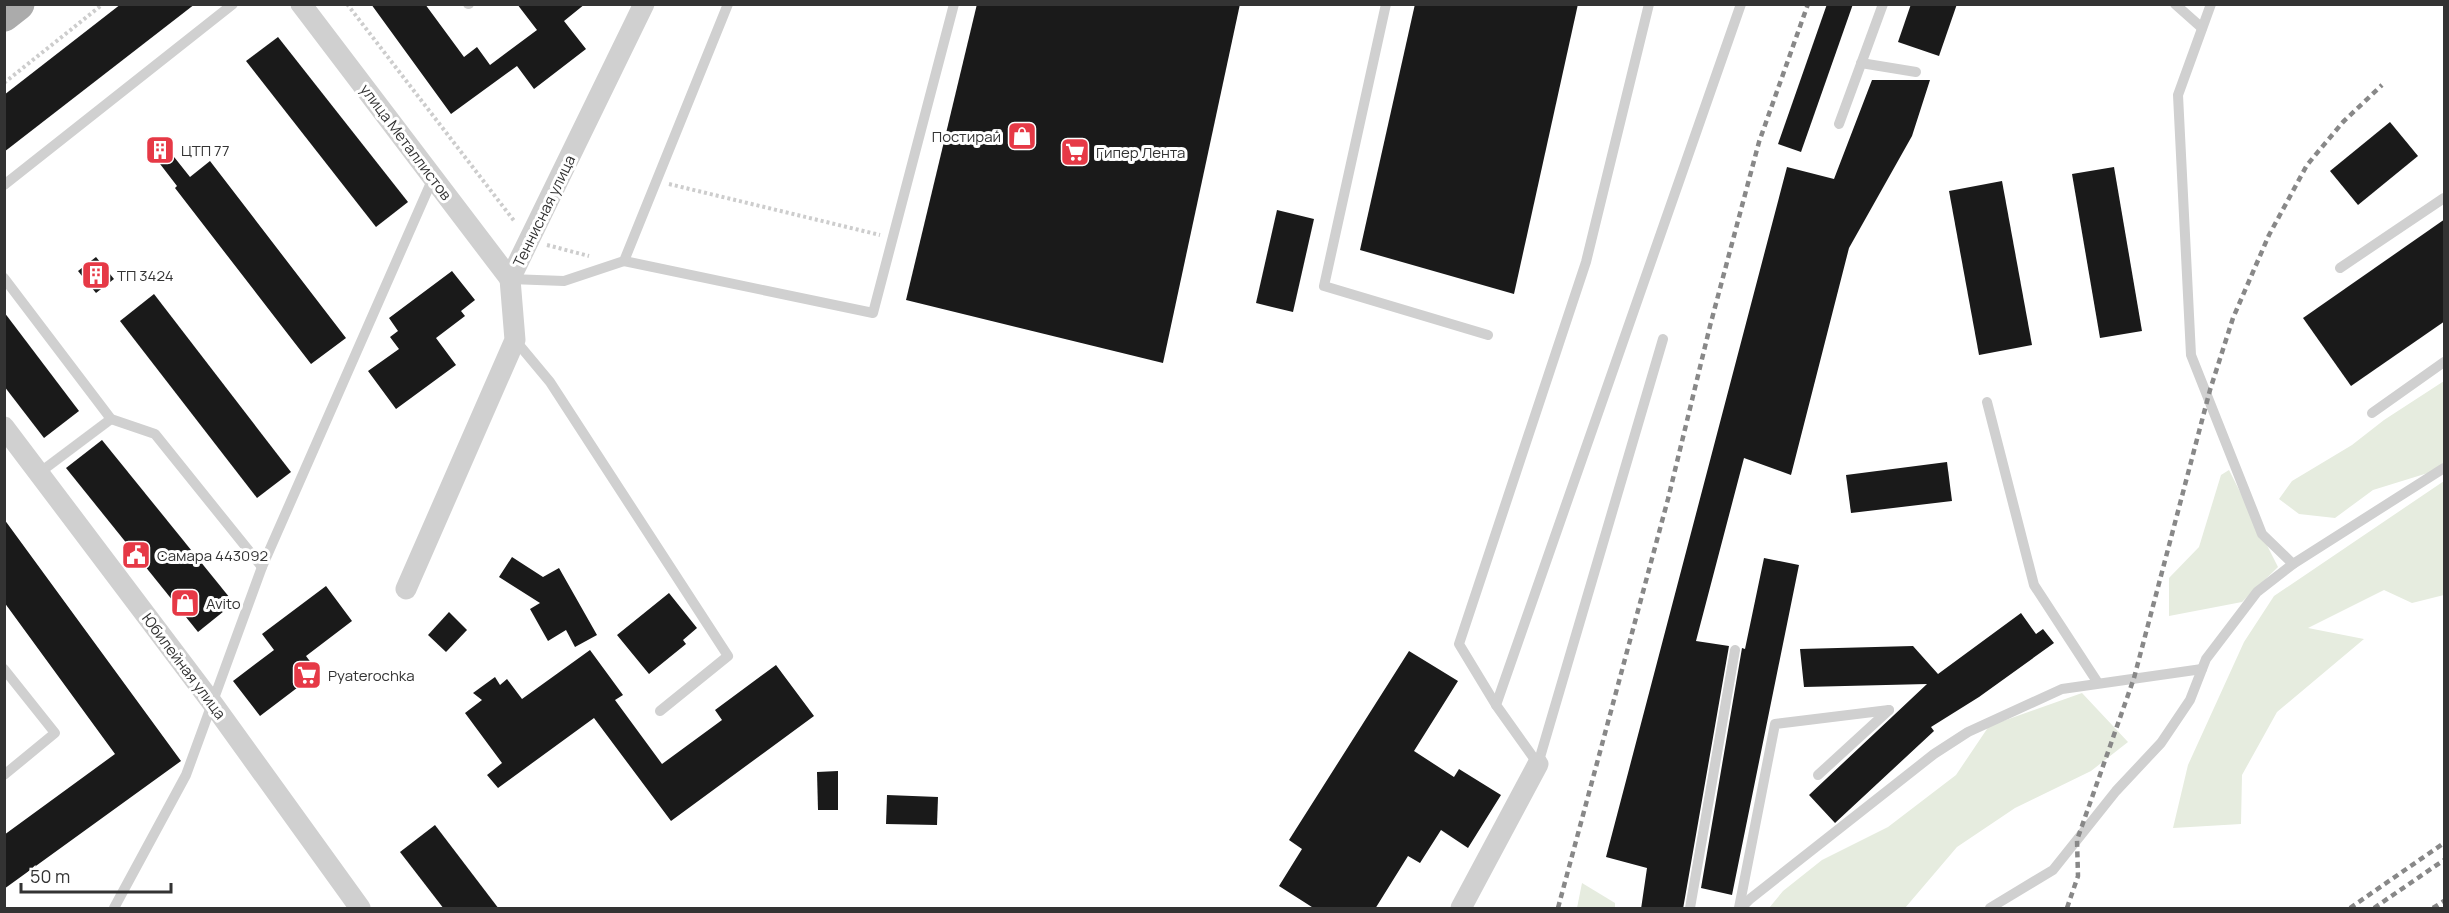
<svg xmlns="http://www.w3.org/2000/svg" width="2449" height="913" font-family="Manrope,sans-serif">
	<rect width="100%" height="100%" fill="#fff"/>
	<g fill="#e6ecdf">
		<path d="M2444,381v87l-71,22 -38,28 -36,-4 -20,-15 13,-18 60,-36 32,-25z"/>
		<path d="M2229,470l49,97 -36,35 -73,14v-38l30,-31 22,-72z"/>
		<path d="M2444,481v114l-32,8 -28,-13 -76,38 56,11 -87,73 -35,63 -1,49 -68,4 15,-63 56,-123 30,-46z"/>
		<path d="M2082,693l46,49 -37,29 -76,37 -58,39 -52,61h-136l14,-17 39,-31 66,-33 68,-52 33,-49z"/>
		<path d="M1582,883l33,20v5h-38z"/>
	</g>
	<g fill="#1a1a1a">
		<path d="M121,4h74l-191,148v-57z"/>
		<path d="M371,4h54l39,53 13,-10 13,18 47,-35 -20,-26h68l-21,17 22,28 -52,40 -17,-23 -66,48z"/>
		<path d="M977,4h263l-77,359 -257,-63z"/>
		<path d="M1415,4h163l-64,290 -154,-44z"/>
		<path d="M1827,4h26l-52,148 -23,-8z"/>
		<path d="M1911,4h46l-18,52 -41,-14z"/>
		<path d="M278,37l130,165 -32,25 -130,-166z"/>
		<path d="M1872,80h58l-18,56 -63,112 -58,227 -47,-17 -48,183 33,5 -46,263h-42l6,-41 -41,-11 181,-690 47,12z"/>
		<path d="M2390,122l28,34 -60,49 -28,-34z"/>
		<path d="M159,138l31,39 20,-16 136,177 -35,26 -136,-176 2,-2 -30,-39z"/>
		<path d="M2114,167l28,164 -42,7 -28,-164z"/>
		<path d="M2002,181l30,164 -53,10 -30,-164z"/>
		<path d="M1277,210l37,9 -21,93 -37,-9z"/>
		<path d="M2445,219v102l-94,65 -48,-68z"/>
		<path d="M96,257l18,22 -18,14 -18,-22z"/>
		<path d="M452,271l23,29 -14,11 4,5 -29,22 20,27 -60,44 -28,-38 31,-22 -9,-12 8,-6 -9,-13z"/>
		<path d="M154,294l137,178 -34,26 -137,-177z"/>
		<path d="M4,312l75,99 -35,27 -40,-52z"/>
		<path d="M102,440l132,163 -36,29 -132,-164z"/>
		<path d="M1947,462l5,39 -101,12 -5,-38z"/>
		<path d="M4,519l177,242 -177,128v-54l111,-81 -111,-152z"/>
		<path d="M512,557l31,20 16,-9 38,67 -22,12 -9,-17 -18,11 -18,-32 10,-6 -41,-26z"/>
		<path d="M1764,558l35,7 -67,330 -31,-7 41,-240 3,1z"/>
		<path d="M326,586l26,35 -46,35 12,16 -58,44 -27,-35 41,-31 -12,-16z"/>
		<path d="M669,593l28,35 -14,12 3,4 -37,30 -32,-39z"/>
		<path d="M449,612l18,18 -21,22 -18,-17z"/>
		<path d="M2021,613l15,21 7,-5 11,14 -75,54 -48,30 3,4 -99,92 -26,-28 118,-111 -123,3 -4,-38 113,-3 25,28z"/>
		<path d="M590,650l33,45 -8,5 47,64 60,-44 -7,-10 61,-45 38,51 -143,105 -77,-103 -96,70 -11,-13 15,-12 -37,-50 17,-13 -9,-7 22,-16 5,8 7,-6 15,20z"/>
		<path d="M1409,651l49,30 -44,70 40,26 5,-8 42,26 -33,53 -27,-18 -21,33 -12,-7 -33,53h-60l-36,-23 23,-37 -13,-9z"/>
		<path d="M838,771v39h-20l-1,-38z"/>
		<path d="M887,795l51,2 -1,28 -51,-1z"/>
		<path d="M435,825l64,84h-55l-44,-57z"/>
	</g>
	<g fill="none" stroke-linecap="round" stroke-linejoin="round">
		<g stroke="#cdcdcd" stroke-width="4" stroke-dasharray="3 3" stroke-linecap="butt">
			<path d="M347,4l168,218"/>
			<path d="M4,83l99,-79"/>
			<path d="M669,184l211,51"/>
			<path d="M547,245l42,11"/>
		</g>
		<g stroke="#d0d0d0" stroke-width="10">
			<path d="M468,4h1"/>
			<path d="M1386,4l-62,282 164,49"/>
			<path d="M2175,4l27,24"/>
			<path d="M2211,4l-33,91 13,260 71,179 31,30"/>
			<path d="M1861,63l55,9"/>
			<path d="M1839,124l44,-120"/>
			<path d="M4,185l229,-181"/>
			<path d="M624,261l249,52 81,-309"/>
			<path d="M2340,268l104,-70"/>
			<path d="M4,278l107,141 44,15 107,133"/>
			<path d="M510,279l54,2 60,-20 104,-257"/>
			<path d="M515,340l35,42 178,274 -68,55"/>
			<path d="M1987,402l47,183 64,98"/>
			<path d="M2372,413l72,-51"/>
			<path d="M39,473l72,-54"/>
			<path d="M4,669l51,64 -51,42"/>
			<path d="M1496,705l-37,-61 127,-382 63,-258"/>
			<path d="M1538,764l-42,-59 245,-701"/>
			<path d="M1538,764l125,-425"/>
			<path d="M1818,775l71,-65"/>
			<path d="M114,908l72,-133 76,-208 171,-389"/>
			<path d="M1690,908l45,-258"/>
			<path d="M1739,908l36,-184 114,-14"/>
			<path d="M1741,908l9,-9 184,-145 34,-22 94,-43 140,-20"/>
			<path d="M1990,908l63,-38 63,-79 45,-48 29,-43 16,-41 51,-67 36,-28 151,-96"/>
		</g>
		<g stroke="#d0d0d0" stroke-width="21">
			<path d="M301,4l209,275"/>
			<path d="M4,427l209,277 147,204"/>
			<path d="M406,589l109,-249 -5,-61 134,-275"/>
			<path d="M1461,908l77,-144"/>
		</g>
		<path stroke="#ababab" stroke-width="33" d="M4,15l14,-11"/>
		<g stroke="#888" stroke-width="4.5" stroke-dasharray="6 4.5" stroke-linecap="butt">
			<path d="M1558,908l110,-409 42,-173 49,-184 49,-138"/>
			<path d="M2067,908l11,-32 -1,-36 57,-162 76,-288 23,-72 36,-83 38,-70 36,-43 39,-37"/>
			<path d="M2350,908l94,-65"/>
			<path d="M2374,908l70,-48"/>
			<path d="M2433,908l11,-7"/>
		</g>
	</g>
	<defs>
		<g id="shop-square" transform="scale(1.5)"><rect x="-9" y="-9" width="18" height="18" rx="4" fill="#e63946" stroke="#fff"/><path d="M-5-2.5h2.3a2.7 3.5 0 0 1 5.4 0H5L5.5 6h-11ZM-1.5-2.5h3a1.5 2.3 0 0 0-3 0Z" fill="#fff"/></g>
		<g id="building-square" transform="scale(1.5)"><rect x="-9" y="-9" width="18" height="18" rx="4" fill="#e63946" stroke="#fff"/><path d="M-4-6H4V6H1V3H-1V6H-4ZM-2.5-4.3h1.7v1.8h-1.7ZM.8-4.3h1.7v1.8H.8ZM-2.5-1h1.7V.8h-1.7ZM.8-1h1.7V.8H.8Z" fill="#fff"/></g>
		<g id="supermarket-square" transform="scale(1.5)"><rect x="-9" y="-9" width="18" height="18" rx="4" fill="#e63946" stroke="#fff"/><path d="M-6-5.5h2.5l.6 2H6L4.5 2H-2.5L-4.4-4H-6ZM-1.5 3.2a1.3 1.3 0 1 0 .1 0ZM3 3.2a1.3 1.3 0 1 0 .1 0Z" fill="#fff"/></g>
		<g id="civic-square" transform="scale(1.5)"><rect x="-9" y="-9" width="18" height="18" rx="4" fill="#e63946" stroke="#fff"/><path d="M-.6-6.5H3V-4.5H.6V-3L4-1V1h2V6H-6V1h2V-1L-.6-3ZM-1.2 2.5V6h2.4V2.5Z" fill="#fff"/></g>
	</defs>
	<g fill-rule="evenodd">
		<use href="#shop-square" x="1022" y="136"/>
		<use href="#building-square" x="160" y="150"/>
		<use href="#supermarket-square" x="1075" y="152"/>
		<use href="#building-square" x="96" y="275"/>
		<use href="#civic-square" x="136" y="555"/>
		<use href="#shop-square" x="185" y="603"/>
		<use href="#supermarket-square" x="307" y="675"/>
	</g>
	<g text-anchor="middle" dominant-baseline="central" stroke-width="6" stroke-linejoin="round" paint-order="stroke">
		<g font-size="15" fill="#333" stroke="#fff" text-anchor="start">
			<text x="1001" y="136" text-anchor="end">Постирай</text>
			<text x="181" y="150">ЦТП 77</text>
			<text x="1096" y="152">Гипер Лента</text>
			<text x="117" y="275">ТП 3424</text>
			<text x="157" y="555">Самара 443092</text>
			<text x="206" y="603">Avito</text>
			<text x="328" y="675">Pyaterochka</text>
		</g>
		<g font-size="15" fill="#333" stroke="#fff">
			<text transform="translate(406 142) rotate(53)">улица Металлистов</text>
			<text transform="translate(544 211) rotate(-64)">Теннисная улица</text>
			<text transform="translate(184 666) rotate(53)">Юбилейная улица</text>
		</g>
	</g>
	<rect width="2449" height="913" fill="none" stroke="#333333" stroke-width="12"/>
	<path d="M21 883v9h150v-9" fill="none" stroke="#333333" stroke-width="3"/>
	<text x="30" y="883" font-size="18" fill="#333333" stroke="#ffffff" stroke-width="4.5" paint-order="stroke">50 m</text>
</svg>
